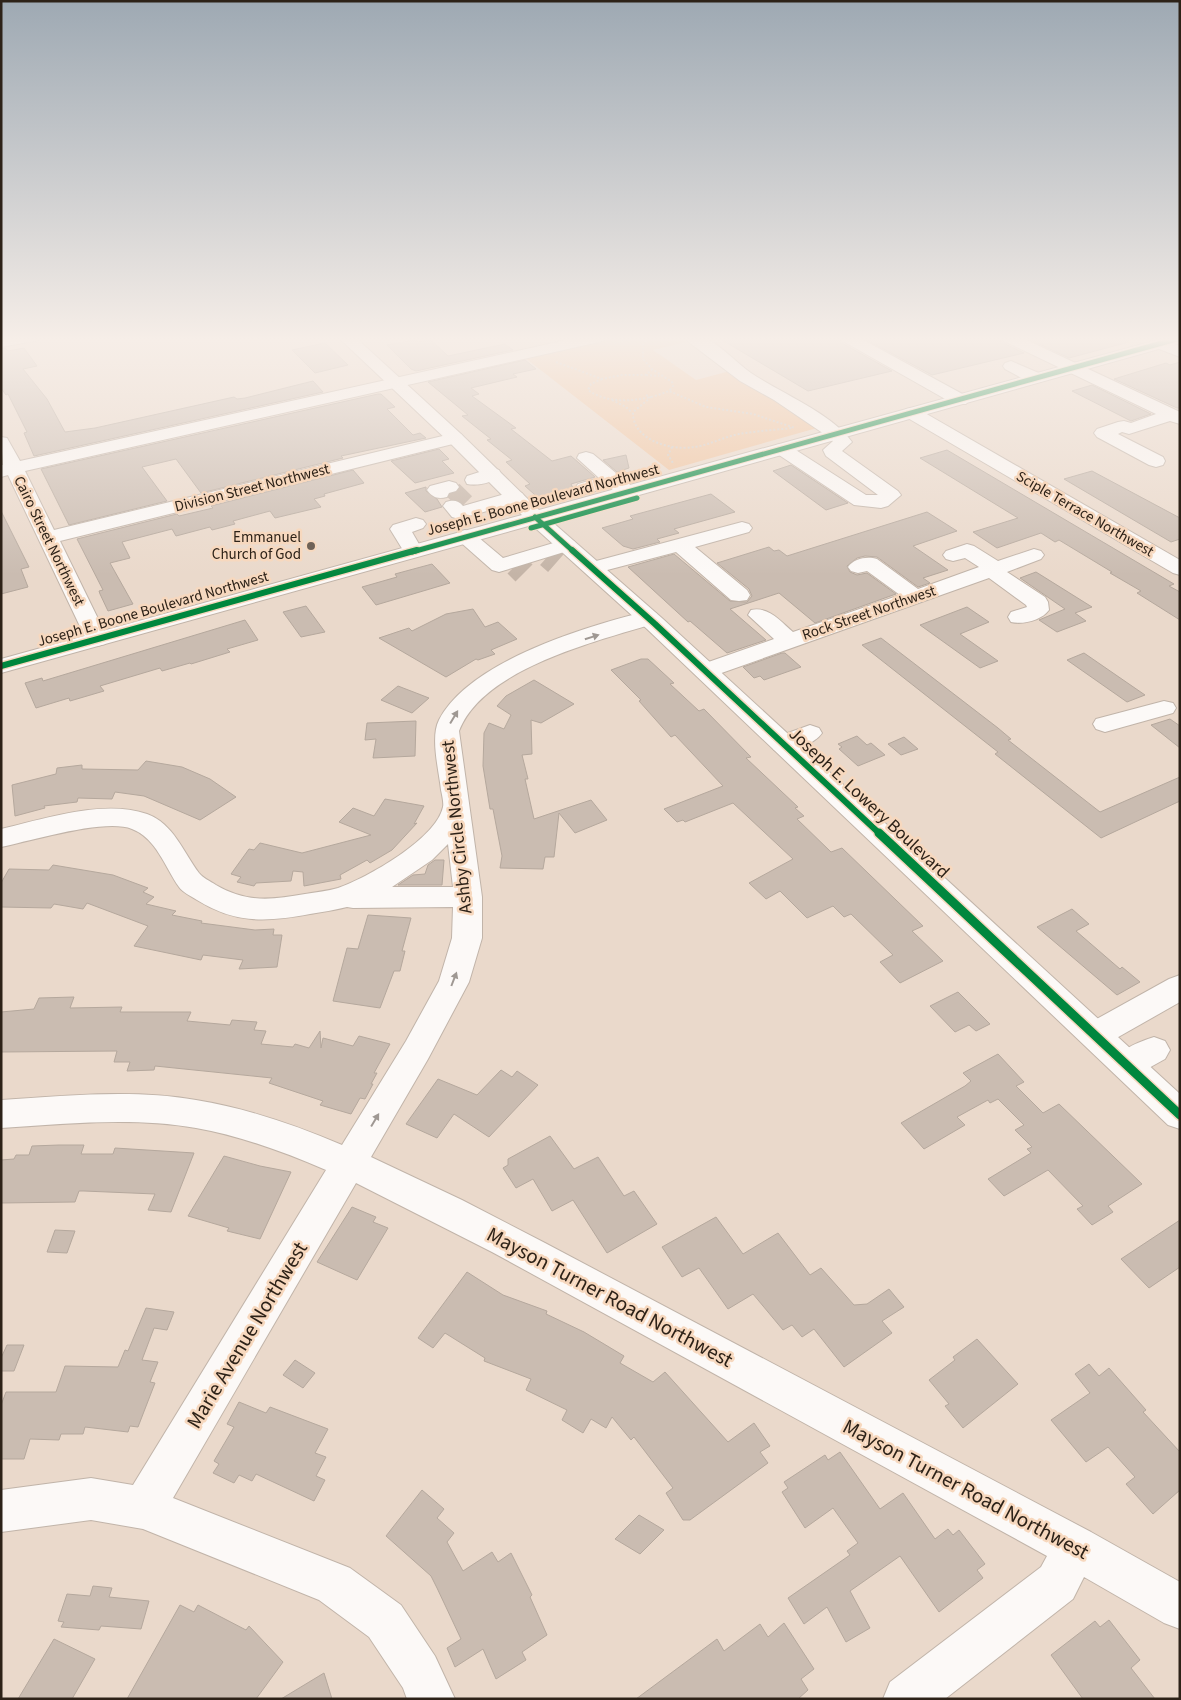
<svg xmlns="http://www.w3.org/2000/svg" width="1181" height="1700" font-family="'Source Sans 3',sans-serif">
	<rect width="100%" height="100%" fill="#ead9cb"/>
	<path fill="#f0c39d" d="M615,337h63l8,5 -33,8 43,30 34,-9 87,57 -148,42 -145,-113z"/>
	<g fill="#cabcb1" stroke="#b5a89d">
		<path d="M717,337h120l3,5 52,29 -84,20z"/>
		<path d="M861,337h137l3,5 23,11 -92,22z"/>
		<path d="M1024,337h104l1,5 -60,16z"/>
		<path d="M415,340l3,2 13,-2 17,16 57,-12 8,6 -97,21 -5,-2 -24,-24z"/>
		<path d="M325,343l23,22 -33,8 -23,-23z"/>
		<path d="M5,348l3,3 16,-3 13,18 -14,3 24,30 18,33 30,-4 139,-31 3,2 8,-1 68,-17 10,11 -289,64 -10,-23 3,-1 -19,-38 -2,1 -5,-7v-39z"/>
		<path d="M525,360l11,9 -23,5 4,3 -46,11 8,6 -7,2 44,32 -5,1 41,32 19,-5 24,21 -24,7 4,8 -8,2 3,2 -26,7 -19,-17 5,-2 -24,-22 6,-2 -25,-20 4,-1 -29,-23 6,-1 -40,-33z"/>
		<path d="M1180,362v46h-3l-63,-29 52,-16 4,2z"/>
		<path d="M1092,385l59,29 -20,7 -59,-30z"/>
		<path d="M378,394h3l14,13 -8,2 26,26 7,-2 6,5 -85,18 2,2 -142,35 -25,-34 -34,8 25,34 -98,24 -28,-56z"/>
		<path d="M439,449l10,10 -7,2 12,12 -39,10 -24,-22z"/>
		<path d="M947,450l227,134 -5,2 11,6v28l-43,-27 4,-2 -31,-18 2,-1 -53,-32 -4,2 -14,-9 -44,15 -24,-16 45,-14 -98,-60z"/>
		<path d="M626,455l3,13 -12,4 -14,-12z"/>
		<path d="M791,465l57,38 -22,7 -53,-39z"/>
		<path d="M353,470l11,13 -40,11 1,2 -11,3 7,8 -46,11 -5,-7 -37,10 2,3 -23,6 -2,-3 -34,9 -4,-7 -50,13 8,16 -20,5 23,41 -25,7 -8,-17 -1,-3 4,-1 -26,-51 100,-25 2,2 34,-8 -2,-2z"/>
		<path d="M1092,471l88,47v21l-9,3 -107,-63z"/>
		<path d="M426,487v4l11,8 5,8 -17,5 -20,-19z"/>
		<path d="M711,494l24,18 -61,17 5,4 -22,6 3,3 -27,7 -10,-3 -21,-18 31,-9 -3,-3z"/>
		<path d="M1,511l28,56 -8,2 7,18 -27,7z"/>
		<path d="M927,512l30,19 -44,15 35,24 -25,8 7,5 -12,4 -41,-30 -12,-1 -8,2 -10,8 3,6 7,3 10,-2 29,21 -81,29 -36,-30 -49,16 36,31 -39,13 -37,-32 -2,1 -60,-55 46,-13 56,47 17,1 5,-6 -3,-7 -32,-26 52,-16 5,4 5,-1 8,6z"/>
		<path d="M432,564l18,19 -74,22 -14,-18 35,-10 -2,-3z"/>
		<path d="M1036,572l56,35 -17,6 11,8 -29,11 -18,-12 26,-11 -45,-31z"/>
		<path d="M306,606l19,26 -24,5 -18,-25z"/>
		<path d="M967,607l22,15 -29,12 38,27 -18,7 -60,-43z"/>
		<path d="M473,609l12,18 13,-5 19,17 -26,11 4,4 -17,6 -2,-1 -30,18 -67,-39 30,-10 3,3 34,-17z"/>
		<path d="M245,620l13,20 -31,9 3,3 -39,12 -1,-1 -28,8 -2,-3 -60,18 4,5 -34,10 -1,-3 -33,10 -11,-25 17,-5 1,3z"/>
		<path d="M881,638l117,90 13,11 -3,1 92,72 80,-35v24l-79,37 -106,-84 3,-2 -136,-107z"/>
		<path d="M782,653h3l16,14 -37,13 -4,-4 -6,2 -11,-11z"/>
		<path d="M1084,653l61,42 -18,7 -60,-42z"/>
		<path d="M641,659h7l26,24 -4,1 29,27 5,-2 47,48 -5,1 52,49 -3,1 9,8 -7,3 34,33 11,-4 81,78 -11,5 31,30 -43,22 -20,-21 13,-7 -42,-41 -7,3 -11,-11 -26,12 -27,-27 -14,8 -17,-16 44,-24 -60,-56 -48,19 -2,-2 -6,2 -13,-13 59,-23 -48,-51 -4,2 -32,-36 2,-1 -30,-30z"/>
		<path d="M534,680l40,24 -33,19 -10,-3 1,34 -10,1 6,24h-3l9,40 57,-19 16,20 -32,13 -16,-20 -5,44h-9l-2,12 -43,-1 2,-12 -9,-47h-3l-7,-43 1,-33 5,-10 15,6 7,-14 -14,-9 9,-10z"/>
		<path d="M398,686l31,12 -17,15 -31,-13z"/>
		<path d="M1170,719l10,7v22l-29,-23z"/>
		<path d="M416,721l-1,35 -42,2 3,-19 -11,1 2,-17z"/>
		<path d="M857,736l10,9 4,-2 14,12 -27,11 -19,-17 3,-2 -4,-3z"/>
		<path d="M904,737l14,12 -17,6 -13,-11z"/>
		<path d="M146,761l36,6 28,12 26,18 -36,23 -56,-24 -29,-4 -3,7 -34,-1 -1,4 -33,4 1,2 -30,8 -3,-31 44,-11 1,-6 25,-3v4l56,1z"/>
		<path d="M385,799l39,7 -10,18 3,-1 -25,27 -22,13 -3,-3 -27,15 1,4 -37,7 -1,-14 -10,-1 -2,10 -35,2 -2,3 -17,-4 4,-5 -10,-3 18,-25 5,1 6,-7 42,10 69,-18 -32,-13 14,-14 21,8z"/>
		<path d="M435,860h9l-2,25h-44l15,-10 12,-1 3,-9z"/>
		<path d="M53,865l60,10 35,13 -5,4 11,5 -8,7 30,7 -4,4 30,6 -1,2 54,7 19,-1 -1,6h9l-5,32 -38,2 4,-9 -40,-5 -2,5 -67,-14 14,-20 -61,-23 -4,6 -29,-5 -3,4 -50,-1v-24l8,-14 40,1z"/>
		<path d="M1072,909l17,15 -13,7 44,38 2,-2 18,15 -23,13 -80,-68z"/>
		<path d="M368,915l43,3 -9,33h3l-5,20h-6l-14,37 -47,-7 14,-53 11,1z"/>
		<path d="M958,992l32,32 -14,7 -7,-6 -14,7 -25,-26z"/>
		<path d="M74,997l-4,11 52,-1 -2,5h71l-4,9 43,4 2,-5 25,2 -3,8 12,1 -5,13 32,3 2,-3 14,4 11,-17 1,17 2,-10 30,8 6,-10 31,8 -16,29h3l-6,11h2l-8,15 -5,-1 -9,16 -31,-9 3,-4 -54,-18 3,-5 -117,-12 -1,4 -27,1 3,-9h-16l3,-11 -116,1v-40l33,-3 5,-11z"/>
		<path d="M998,1054l26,28 -8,4 27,27 16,-9 83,80 -34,22 5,6 -21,13 -15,-16 6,-3 -35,-36 -44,26 -16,-17 43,-26 -4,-4 5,-2 -17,-17 9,-5 -26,-26 -8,4 -2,-3 -31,17 8,8 -41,24 -23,-26 64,-37 6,-5 -8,-8z"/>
		<path d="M501,1070l11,7 5,-6 21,14 -49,52 -35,-23 -17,24 -31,-14 32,-45 39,16z"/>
		<path d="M550,1136l24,33 24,-12 26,39 10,-5 23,33 -50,29 -34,-53 -21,11 -19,-32 -17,9 -13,-20 5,-3v-6z"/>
		<path d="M59,1145h25l-3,9h32l2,-6 79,5 -23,59 -23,-2 7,-16 -71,-3h-5l-4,11 -74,1v-43l13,-1 2,-4h13l3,-9z"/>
		<path d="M224,1156l36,10 31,6 -31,67 -33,-8 2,-3 -41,-12z"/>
		<path d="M352,1207l24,10 -3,5 15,6 -31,52 -40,-18z"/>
		<path d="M716,1217l27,37 35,-21 32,42 11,-7 33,37 13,-1 22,-15 15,18 -22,14 10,12 -48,34 -30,-38 -12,8 -10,-12 -9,5 -30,-36 -25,15 -29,-41 -17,9 -20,-30z"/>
		<path d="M1180,1220v47l-31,21 -28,-29z"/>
		<path d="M55,1230l20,1 -8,22 -20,-1z"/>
		<path d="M467,1272l36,23 44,16 -1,3 38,18 40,24 -4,7 33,19 12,-10 63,70 26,-19 16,23 -10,6 8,11 -78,57h-7l-17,-27 7,-5 -39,-51 -3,3 -19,-23 -6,11 -15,-9 -8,14 -21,-13 5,-10 -41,-20 5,-11 -47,-18 1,-3 -40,-25 -12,15 -15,-10z"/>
		<path d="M146,1308l28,4 -7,18 -13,-2 -12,32 16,2 -8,20 5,1 -17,44 -8,-1 -2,6 -43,-5 -2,7h-22l-2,6 -29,-1 -6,20h-23v-54l5,-13h50l9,-26 53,1 7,-17 3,1z"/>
		<path d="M977,1339l41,45 -55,44 -18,-22 4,-2 -20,-24 26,-20 -2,-3z"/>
		<path d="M7,1345h17l-10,26h-13v-13z"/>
		<path d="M295,1360l20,13 -12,15 -20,-13z"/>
		<path d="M1089,1364l10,12 10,-8 37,42 -3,2 37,40v38l-27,24 -27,-30 9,-7 -27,-30 -22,15 -35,-42 39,-27 -15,-19z"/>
		<path d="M239,1402l27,11 4,-6 58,22 -13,24 11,4 -10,19 9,4 -11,21 -58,-27 -4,7 -13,-6 -5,8 -21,-10 6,-9 -5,-3 20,-34 -7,-3z"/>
		<path d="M840,1452l40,57 23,-16 32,46 13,-10 5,6 6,-5 26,34 -8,6 6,8 -44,34 -39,-56 -50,35 20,37 -24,14 -19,-35 -23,17 -16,-26 62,-43 -3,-4 11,-8 -25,-35 -28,20 -23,-36 6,-4 -4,-6 41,-27 3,5z"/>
		<path d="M422,1490l22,19 -7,9 17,15 -7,9 16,29 29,-19 6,10 13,-9 21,42 -2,2 17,38 -25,17 4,8 -30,19 -13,-30 -28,18 -8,-19 14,-9 -24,-51 -6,-12 -45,-40z"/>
		<path d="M639,1515l25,15 -24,24 -25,-15z"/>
		<path d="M93,1586l19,2 -3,9 40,4 -8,28 -40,-3 -2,4 -38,-3 3,-5 -6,-1 9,-27 23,2z"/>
		<path d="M180,1605l14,7 4,-7 48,25 3,-4 34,36 -27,37h-129z"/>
		<path d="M1109,1620l31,40 -9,8 24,31h-72l-32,-44 44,-34 5,6z"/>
		<path d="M784,1623l30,46 -13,10 7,11 -10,9h-162l81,-60 7,12 36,-27 8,13z"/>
		<path d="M54,1639l41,20 -23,40h-54z"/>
		<path d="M324,1673l8,26h-51z"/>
	</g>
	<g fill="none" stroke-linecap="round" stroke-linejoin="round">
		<path stroke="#c4b4a7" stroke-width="18" stroke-dasharray="18 9" stroke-linecap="butt" d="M453,490l13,13"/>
		<g stroke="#c4b4a7" stroke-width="24" stroke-dasharray="24 12" stroke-linecap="butt">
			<path d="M548,556l8,7"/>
			<path d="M516,565l8,8"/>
		</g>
		<g stroke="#c1b4a9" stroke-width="2">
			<g id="minor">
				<path d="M1,337h40l-2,3 -38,7z"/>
				<path d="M580,337h27l-2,3 -6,2 -574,129 29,59 401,-97 6,1 3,4 -3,4 -401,99 48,98 -3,5 -8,2 -8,-2 -3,-5 -78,-164 -7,2v-12h2l-2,-28 6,1 13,23z"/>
				<path d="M682,337c5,-1 14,-2 19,0 19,6 34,25 50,36 28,19 82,41 101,69l-10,9 56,40 3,4 -13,11 -7,2 -27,-3 -78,-52 -3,-4 3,-4 6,-1 6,1 78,50h12l-52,-39 -3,-6 10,-9 -3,-3 -56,-38 -34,-19z"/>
				<path d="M839,337h19l108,59 3,4 -3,4h-12l-113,-64z"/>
				<path d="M1000,337h20l160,75v12l-10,-3 -41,13 -7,-2 -4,2 45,23 2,4 -2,4 -7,2 -7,-2 -52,-28 -3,-4 3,-4 21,-7 6,-1 7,2 25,-9 -154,-74z"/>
				<path d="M1160,339l20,7v11l-26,-10 -2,-3 2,-3z"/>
				<path d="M1011,361l30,13 2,4 -2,4h-12l-24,-13 -2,-3 2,-3z"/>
				<path d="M912,408l6,1 262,151v15l-7,-2 -267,-156 -3,-4 3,-4z"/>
				<path d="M586,452l7,2 41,34 3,4 -3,4c-11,3 -16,-2 -25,-9l-24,7 -7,-2 -3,-4 3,-4 21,-6 -22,-20 2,-4z"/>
				<path d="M492,468l7,2 2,4c-6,9 -24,12 -34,10l-2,-4 2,-4z"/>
				<path d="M449,481l7,2 3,4 -3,4 -7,2 -2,4c-9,2 -14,1 -20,-7l3,-4z"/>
				<path d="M515,491l7,2 3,4 -3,4 -63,18 -7,-2 -9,-11 3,-4c7,-2 12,-2 17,4z"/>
				<path d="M416,518l7,2 3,4 -3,4 -11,4 11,19 -3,4 -7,2 -7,-2 -16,-26 3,-4z"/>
				<path d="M742,522l7,2 3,4 -3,4 -54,15 52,43 3,5 -3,5 -8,1 -8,-1 -55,-48 -84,22 -7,-2 -3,-4 3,-4z"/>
				<path d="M465,530l7,2 31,26 64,-19 7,2 3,4 -3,4 -75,23 -7,-2 -34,-30 -3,-4 3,-4z"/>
				<path d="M967,544l7,2 24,15 36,-12 7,2 3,4 -3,4 -34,13 38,25 3,5 1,8c-7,10 -26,15 -38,12l-3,-5 3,-5 16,-5 -1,-2 -37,-27 -276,98 -8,2 -8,-2 -4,-5 4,-5 77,-27 -26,-24 3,-5c18,-4 30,12 42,22l107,-37 -33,-24 -9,2 -7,-2 -3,-4c6,-9 20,-11 29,-8l41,30 61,-22 -14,-9 -12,3 -7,-2 -3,-4 3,-4z"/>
				<path d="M648,611l8,2 3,5 -3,5c-58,18 -173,45 -197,108l23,166v41l-13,44 -41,77 -57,98 91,43 83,43 546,289 89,50v47l-16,-6 -80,-46 -11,22 -128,100h-62l7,-17 151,-115 6,-11 -555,-304 -136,-69 -183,315 177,70 51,37 34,51 20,43h-48l-4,-11 -34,-51 -50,-37 -176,-71 -52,-9 -90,12v-42l90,-12 42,7 193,-315c-42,-18 -85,-34 -130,-42 -64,-11 -130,-4 -195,0v-28c65,-4 131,-11 195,0 50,8 99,25 146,45l64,-104 33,-60 13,-43 1,-31 -100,1 -6,-1c-12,3 -25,5 -37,7 -43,8 -75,10 -113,-14 -6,-4 -15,-8 -18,-13 -14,-20 -23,-49 -47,-58 -27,-11 -101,12 -131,18v-18c44,-10 102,-30 146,-15 27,10 36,38 52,59 4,5 11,8 17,12 31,18 55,15 89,9 11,-2 23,-3 33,-6 29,-10 98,-49 105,-81 1,-4 -1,-12 -2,-17 -2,-19 -11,-53 -2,-70 30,-59 148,-94 209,-109zM448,844l5,43h-61l40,-27z"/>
				<path d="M1164,701l9,2 3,5 -3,5 -68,19 -9,-3 -3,-5 3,-5z"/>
				<path d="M810,725l9,3 3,5c-8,12 -34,20 -48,17l-4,-6 4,-6z"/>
				<path d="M1180,975v27l-74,42 -11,4 -11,-4 -5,-9 5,-9 85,-47z"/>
				<path d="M1154,1037l11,4 5,9 -5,9 -27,15 -11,4 -11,-4 -5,-9c7,-15 27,-23 43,-28z"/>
			</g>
		</g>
		<g stroke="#c1b4a9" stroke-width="2">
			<path id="major" d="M338,337h17l106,97 78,76 629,-173h12v6l-630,177 113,99 517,475v35l-12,-4 -521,-496 -115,-104 -531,148v-14l521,-144 -73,-73z"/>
		</g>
		<g stroke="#d3cec9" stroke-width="2" stroke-dasharray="2 2" stroke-linecap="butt">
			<path d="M648,337l-5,8v14l9,10 20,13 1,4 -4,5 37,16 47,7 42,14"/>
			<path d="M614,343l23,-6"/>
			<path d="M556,362l46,17 20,-4h23l7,-5"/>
			<path d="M646,375l13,1"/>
			<path d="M602,379l-11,5 -3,6c22,16 57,11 81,1"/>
			<path d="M646,395l4,2 -1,2 -16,13c-1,28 38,39 61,35 16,-2 29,-10 45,-13 17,-3 35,-4 53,-6"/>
			<path d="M612,400l14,7 6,6"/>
			<path d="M672,447l-4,8 5,8"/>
		</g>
		<use href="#minor" fill="#fcf9f7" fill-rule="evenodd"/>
		<use href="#major" fill="#fcf9f7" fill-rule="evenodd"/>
		<g stroke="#f7d8be" stroke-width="7">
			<g id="cycleway-far2">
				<path d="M535,517l39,35"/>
				<path d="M531,528l106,-30"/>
				<path d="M412,552l768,-214"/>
			</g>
		</g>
		<g stroke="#f7d8be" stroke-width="9">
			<g id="cycleway-far1">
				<path d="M572,550l83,74 225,210"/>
				<path d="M1,666l416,-116"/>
			</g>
		</g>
		<g stroke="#f7d8be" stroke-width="12">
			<path id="cycleway" d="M879,833l301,282"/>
		</g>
		<use href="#cycleway-far2" stroke="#00873e" stroke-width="5"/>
		<use href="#cycleway-far1" stroke="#00873e" stroke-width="6"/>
		<use href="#cycleway" stroke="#00873e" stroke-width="9"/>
	</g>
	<defs><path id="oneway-solid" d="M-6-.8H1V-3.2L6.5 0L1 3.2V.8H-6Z" transform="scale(1.25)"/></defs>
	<g fill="#9f9893">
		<use href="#oneway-solid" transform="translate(592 637) rotate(-18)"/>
		<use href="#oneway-solid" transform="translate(454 717) rotate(-59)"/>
		<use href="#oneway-solid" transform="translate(454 979) rotate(-69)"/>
		<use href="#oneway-solid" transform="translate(375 1120) rotate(-59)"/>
	</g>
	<linearGradient id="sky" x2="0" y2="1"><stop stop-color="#9ea9b3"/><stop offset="0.59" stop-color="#f6eee8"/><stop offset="1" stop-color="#f6eee8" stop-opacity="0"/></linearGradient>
	<rect width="1181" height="575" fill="url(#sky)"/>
	<circle fill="#6f6257" stroke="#f7d8be" stroke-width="2" cx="311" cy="546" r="5"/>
	<g text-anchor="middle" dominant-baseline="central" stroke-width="5" stroke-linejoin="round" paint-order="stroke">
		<g font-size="15" fill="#2d2218" stroke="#f7d8be">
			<text transform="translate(252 488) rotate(-14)">Division Street Northwest</text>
			<text transform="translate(543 500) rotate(-15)">Joseph E. Boone Boulevard Northwest</text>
			<text transform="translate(1085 514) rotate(30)">Sciple Terrace Northwest</text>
			<text transform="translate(49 541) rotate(64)">Cairo Street Northwest</text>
			<text transform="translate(153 609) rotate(-16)">Joseph E. Boone Boulevard Northwest</text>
			<text transform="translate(869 613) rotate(-19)">Rock Street Northwest</text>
		</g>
		<g font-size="15" fill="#2d2218" stroke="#f7d8be" text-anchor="end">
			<text x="301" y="537">Emmanuel<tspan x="301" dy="17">Church of God</tspan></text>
		</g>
		<g font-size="18" fill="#2d2218" stroke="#f7d8be">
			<text transform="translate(869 803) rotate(43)">Joseph E. Lowery Boulevard</text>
			<text transform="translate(457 827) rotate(-96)">Ashby Circle Northwest</text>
		</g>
		<g font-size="21" fill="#2d2218" stroke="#f7d8be">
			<text transform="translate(610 1297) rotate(28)">Mayson Turner Road Northwest</text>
			<text transform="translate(247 1335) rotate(-59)">Marie Avenue Northwest</text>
			<text transform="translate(966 1489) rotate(28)">Mayson Turner Road Northwest</text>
		</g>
	</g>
	<rect width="1181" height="1700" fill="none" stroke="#2d2218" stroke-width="5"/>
</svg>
